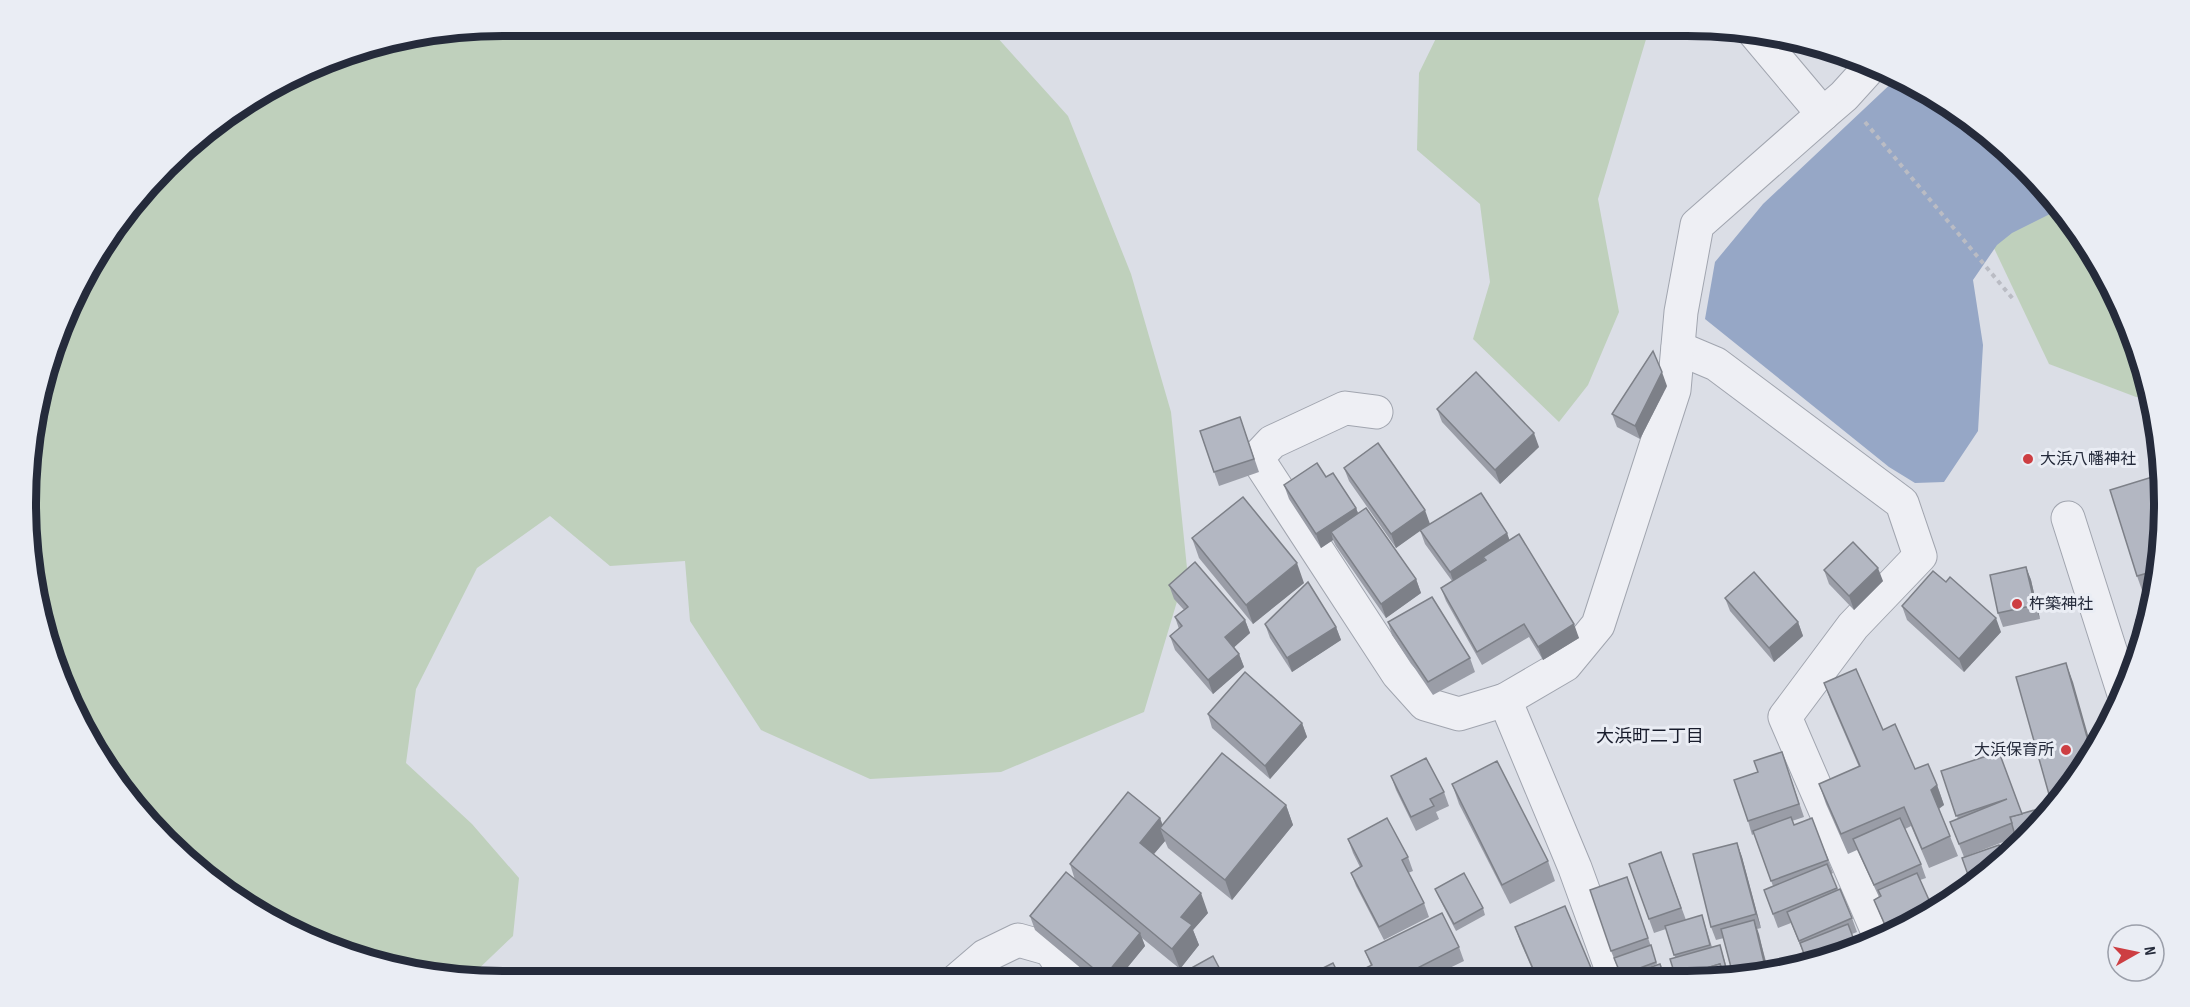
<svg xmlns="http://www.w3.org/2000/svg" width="2190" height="1007" font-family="'Sofia Sans Condensed','Noto Sans JP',sans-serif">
	<rect width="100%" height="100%" fill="#dbdee6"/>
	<g fill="#bfd0bc">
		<path d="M504,26h483l81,90 63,158 40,138 16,156 -43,144 -143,60 -131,7 -109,-49 -71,-109 -5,-60 -75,5 -60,-50 -73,52 -61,121 -10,74 66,61 47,54 -6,58 -44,42 -59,-6 -89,-27 -132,-82 -100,-121 -38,-85 -21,-91 5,-155 54,-146 100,-121 76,-55 85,-38z"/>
		<path d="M1442,26h208l-52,173 21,113 -31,73 -29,37 -86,-83 17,-57 -10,-78 -63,-54 2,-77z"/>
		<path d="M2036,179l48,59 44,82 23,76 -15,1 -87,-33 -66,-139z"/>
	</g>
	<path fill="#96a7c6" d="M1898,77l54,29 72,59 36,44 -48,24 -15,12 -24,35 10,65 -5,86 -34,51 -29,1 -26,-16 -184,-148 10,-57 48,-58z"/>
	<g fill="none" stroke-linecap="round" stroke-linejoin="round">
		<g stroke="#a1a5af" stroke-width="35">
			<g id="street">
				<path d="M1823,114l21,-18 29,-32"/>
				<path d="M1678,348l38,16 186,139 18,53 -67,70 -68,91 96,222"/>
				<path d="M1376,412l-31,-4 -73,34 -15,16 141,216 27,30 34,10 46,-14 60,-35 33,-40 76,-235 7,-78 16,-87 126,-111 -69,-82"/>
				<path d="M2068,518l56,176"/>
				<path d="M1505,700l70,168 40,110"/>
				<path d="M957,980l28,-24 33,-16 32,9 21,31"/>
			</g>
		</g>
		<path stroke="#babcc4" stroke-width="4" stroke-dasharray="4.5 4.5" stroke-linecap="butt" d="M1865,122l148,177"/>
		<use href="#street" stroke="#eeeff4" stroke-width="33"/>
	</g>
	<g fill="#9a9da7">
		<path d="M1667,386l-27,53 -23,-12 -5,-13z"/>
		<path d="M1437,409l102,38 -39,37 -58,-62z"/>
		<path d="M1240,417l19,55 -40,14 -19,-55z"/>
		<path d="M1344,468l86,56 -9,6 86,3 2,7 70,98 -36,22 -14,-23 -47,28 -36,-64 -5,-13 11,-7 -27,-37 -5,-14 -24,18 -47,-67z"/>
		<path d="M1326,477l30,31 2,5 58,66 5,14 -35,25 -50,-72 -3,-6 -12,8 -32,-49 -5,-14z"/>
		<path d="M2164,503l-8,89 -12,4 -7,-20z"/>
		<path d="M1192,538l112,45 -51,41 -54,-66z"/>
		<path d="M2026,567l5,13 9,39 -37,8 -5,-14z"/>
		<path d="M1824,570l59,11 -29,29 -25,-26z"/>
		<path d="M1169,585l76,35 5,13 -16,14 5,7 5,13 -31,27 -38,-44 -5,-14 9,-7 -4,-12 9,-7 -10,-11z"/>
		<path d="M1725,598l73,24 5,14 -29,26 -44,-51z"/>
		<path d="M1902,606l99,26 -37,40 -57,-52z"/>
		<path d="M1388,622l82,36 5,14 -42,23 -41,-60z"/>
		<path d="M1265,624l71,3 5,13 -49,32 -22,-34z"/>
		<path d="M2073,682l-7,112 -50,43 -52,20 -14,-35 8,-3 -17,-48 81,43 30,-9z"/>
		<path d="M1824,683l59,47 32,39 22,16 7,20 -5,4 19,47 -29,12 -18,-42 -6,3 16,35 5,14 -6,2 13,29 -45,25 -14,-34 5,-3 -22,-47 -9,4 -22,-50 -7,-20 40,-17 -28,-65z"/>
		<path d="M1208,714l94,9 5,14 -37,42 -58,-51z"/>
		<path d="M1782,752l22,65 -12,4 2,4 18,-7 21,55 -2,1 7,16 14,28 5,14 -5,2 -45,28 -16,-39 -13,5 -14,-38 9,-4 -19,-52 -2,1 -4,-14 10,-49z"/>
		<path d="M1391,776l53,16 5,14 -13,6 3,7 -23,12 -20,-41z"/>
		<path d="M1452,784l96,77 7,20 -45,23 -51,-100z"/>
		<path d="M1286,805l7,20 -61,75 -64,-52 -3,-7 -11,13 54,59 -15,17 6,15 -19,24 -38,-31 3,8 -27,33 -23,1 -60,-50 -5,-14 45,-36 -5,-16 90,-46 3,8z"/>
		<path d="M1348,839l60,18 5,14 -5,2 16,30 5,14 -45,23 -28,-54 -5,-13 9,-6 -7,-14z"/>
		<path d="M1737,843l5,14 19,71 -4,1 12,43 -20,5h-14l-11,-39 -8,2 -5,-13z"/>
		<path d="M1661,852l25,68 16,-5 10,32 8,-2 9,30 -5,1 1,1 -49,1 -1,-21 -9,-28 -12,4 -25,-69z"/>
		<path d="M1627,877l30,87 -35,14 -11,-27z"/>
		<path d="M1435,889l48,19 2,7 -29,16 -18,-35z"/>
		<path d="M1565,906l30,72h-59l-16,-37 -5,-14z"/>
		<path d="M1459,947l5,14 -35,17 -85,1 27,-13 -6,-15z"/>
	</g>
	<g fill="#7d8088">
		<path d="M1662,372l5,14 -27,53 -5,-13z"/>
		<path d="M1534,433l5,14 -39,37 -5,-14z"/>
		<path d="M1356,508l5,13 -30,11 2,8 -12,8 -5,-14z"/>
		<path d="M1425,510l5,14 -34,24 -5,-14z"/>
		<path d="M1507,533l5,14 -29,10 3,7 -31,22 -5,-14z"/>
		<path d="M1297,563l7,20 -51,41 -7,-19z"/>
		<path d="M2026,567l5,13 9,39 -5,-14z"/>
		<path d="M1878,568l5,13 -29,29 -5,-14z"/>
		<path d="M1416,579l5,14 -35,25 -5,-14z"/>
		<path d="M1996,618l5,14 -37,40 -5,-13z"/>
		<path d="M1245,620l5,13 -20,18 -5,-14z"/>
		<path d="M1798,622l5,14 -29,26 -5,-14z"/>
		<path d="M1574,624l5,14 -36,22 -5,-13z"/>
		<path d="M1336,627l5,13 -49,32 -5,-14z"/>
		<path d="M1239,654l5,13 -31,27 -5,-14z"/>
		<path d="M2066,663l7,19 19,67 -1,2z"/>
		<path d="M1302,723l5,14 -37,42 -5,-13z"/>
		<path d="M1937,785l7,20 -6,4 -7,-19z"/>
		<path d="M1286,805l7,20 -61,75 -7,-20z"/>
		<path d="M1160,818l5,14 -5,-4 5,13 -18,21 -7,-19z"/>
		<path d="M1737,843l5,14 19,71 -5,-14z"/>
		<path d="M1201,893l7,20 -15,17 6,15 -19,24 -8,-20 9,-32z"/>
		<path d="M1754,920l5,14 9,38 -4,-10z"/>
		<path d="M1140,933l5,13 -27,33 -13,1 -1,-3z"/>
	</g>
	<g fill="#b3b7c2" stroke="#7d8088" stroke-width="1.5">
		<path d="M1653,351l9,21 -27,54 -23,-12z"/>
		<path d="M1476,372l58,61 -39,37 -58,-61z"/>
		<path d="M1240,417l14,42 -40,13 -14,-41z"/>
		<path d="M1378,443l47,67 -34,24 -47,-66z"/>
		<path d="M1317,463l9,14 7,-4 23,35 -40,26 -32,-49z"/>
		<path d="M2162,474l2,29 -6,67 -21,6 -27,-86z"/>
		<path d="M1481,493l26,40 -57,39 -30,-42z"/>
		<path d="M1243,497l54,66 -51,42 -54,-67z"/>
		<path d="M1366,508l50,71 -35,25 -50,-72z"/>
		<path d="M1519,534l55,90 -36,23 -14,-23 -47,28 -36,-64 45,-28 -3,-3z"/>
		<path d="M1853,542l25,26 -29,28 -25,-26z"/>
		<path d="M1195,562l50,58 -20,17 14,17 -31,26 -38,-44 12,-10 -7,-9 13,-10 -19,-22z"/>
		<path d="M2026,567l9,38 -37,8 -8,-38z"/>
		<path d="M1933,571l13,11 4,-5 46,41 -37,41 -57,-53z"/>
		<path d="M1754,572l44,50 -29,26 -44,-50z"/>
		<path d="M1308,582l28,45 -49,31 -22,-34z"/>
		<path d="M1432,597l38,61 -42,24 -40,-60z"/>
		<path d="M2149,616l-7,25 -6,-21z"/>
		<path d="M2066,663l25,88 -25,43 -49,49 -7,-26 42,-12 -36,-128z"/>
		<path d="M1856,669l27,61 12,-6 20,45 13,-5 9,21 -6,5 19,46 -28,13 -18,-42 -63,27 -22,-50 41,-18 -36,-83z"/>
		<path d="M1245,672l57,51 -37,43 -57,-52z"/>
		<path d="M1782,752l17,52 -51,17 -14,-41 24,-8 -4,-11z"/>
		<path d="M1999,752l23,62 -12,3 2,6 -53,21 -9,-22 57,-23 -51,17 -15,-45z"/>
		<path d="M1222,753l64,52 -61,75 -65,-52z"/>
		<path d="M1426,758l18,34 -14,7 4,7 -23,11 -20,-41z"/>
		<path d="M1497,761l51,100 -46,24 -50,-101z"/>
		<path d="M1128,792l32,26 -20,25 61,50 -20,24 11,8 -20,24 -102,-85z"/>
		<path d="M1791,817l3,8 18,-7 16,42 -57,21 -18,-50z"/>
		<path d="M1387,818l21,39 -6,3 22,43 -45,24 -28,-54 11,-7 -14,-27z"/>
		<path d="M1900,818l21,46 -47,21 -21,-46z"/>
		<path d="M1737,843l19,71 -45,13 -18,-73z"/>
		<path d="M1999,845l4,12 -25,26 -6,3 -10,-28z"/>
		<path d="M1661,852l20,56 -32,11 -20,-55z"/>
		<path d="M1827,864l10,24 -64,26 -9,-24z"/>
		<path d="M1066,872l74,61 -36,44 -74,-61z"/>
		<path d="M1464,873l19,35 -29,16 -19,-35z"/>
		<path d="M1917,873l16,36 -44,25 -15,-34 7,-4 -3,-6z"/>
		<path d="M1627,877l21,61 -37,13 -21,-61z"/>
		<path d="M1840,889l12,29 -53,23 -12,-29z"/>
		<path d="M1565,906l29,69 -6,3h-51l-22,-51z"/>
		<path d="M1442,913l17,34 -63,32h-52l28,-14 -7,-14z"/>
		<path d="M1702,915l8,30 -36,10 -9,-29z"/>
		<path d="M1754,920l10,42 -32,9 -11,-42z"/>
		<path d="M1848,924l9,24 -50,14 -7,-19z"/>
		<path d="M1651,945l5,17 -35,13 -7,-17z"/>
		<path d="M1720,945l6,23 -4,1 -2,-5 -40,12v2h-4l-6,-19z"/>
		<path d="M1213,956l12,23h-49l-1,-2z"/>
		<path d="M1333,963l8,16h-31l-1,-4z"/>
		<path d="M1660,964l5,14h-43v-1z"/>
		<path d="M1720,964l4,13 -44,1v-2z"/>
		<path d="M769,968l2,13h-30l-1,-6z"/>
		<path d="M737,978l1,3h-12z"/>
	</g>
	<g fill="#cd3e42" stroke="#eaedf4" stroke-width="2">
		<circle cx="2028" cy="459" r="6"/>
		<circle cx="2017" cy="604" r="6"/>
		<circle cx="2066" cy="750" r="6"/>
	</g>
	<g text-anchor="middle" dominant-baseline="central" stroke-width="6" stroke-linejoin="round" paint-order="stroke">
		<g font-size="16" fill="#252b3b" stroke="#eaedf4" text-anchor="start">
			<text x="2040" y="459">大浜八幡神社</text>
			<text x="2029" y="604">杵築神社</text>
			<text x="2054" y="750" text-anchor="end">大浜保育所</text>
		</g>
		<g font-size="18" fill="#181c2c" stroke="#eaedf4">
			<text x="1650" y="736">大浜町二丁目</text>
		</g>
	</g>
	<path d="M0 0H2190V1007H0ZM503 36H1687A467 467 0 0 1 2154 503V504A467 467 0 0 1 1687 971H503A467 467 0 0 1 36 504V503A467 467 0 0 1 503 36Z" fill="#eaedf4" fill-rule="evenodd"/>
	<path fill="none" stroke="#252b3b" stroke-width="8" d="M503 36H1687A467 467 0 0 1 2154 503V504A467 467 0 0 1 1687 971H503A467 467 0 0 1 36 504V503A467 467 0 0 1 503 36Z"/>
	<g transform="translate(2136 953) rotate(81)"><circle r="28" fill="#eaedf4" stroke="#9b9faa" stroke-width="1.5"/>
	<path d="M0-4.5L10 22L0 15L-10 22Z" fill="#cd3e42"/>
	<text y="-9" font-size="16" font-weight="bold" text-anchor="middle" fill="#252b3b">N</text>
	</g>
</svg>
